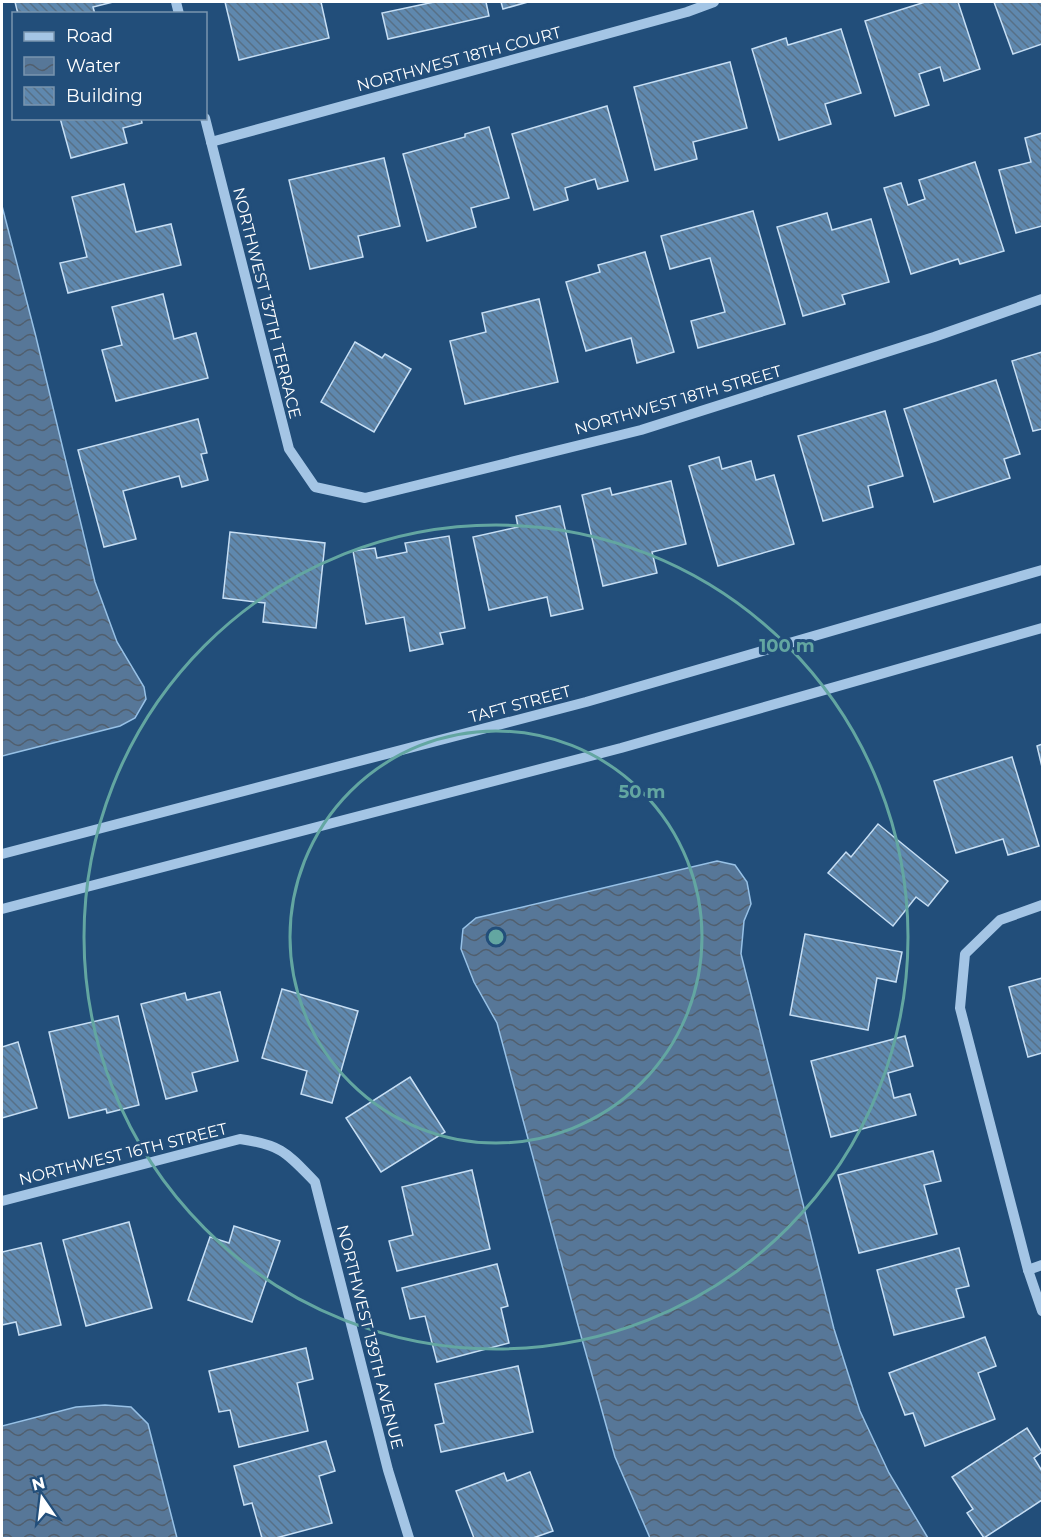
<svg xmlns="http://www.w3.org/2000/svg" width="1044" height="1540" font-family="Montserrat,sans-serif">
	<defs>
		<pattern id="water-waves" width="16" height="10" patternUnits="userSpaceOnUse" patternTransform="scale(1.5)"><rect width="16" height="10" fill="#577798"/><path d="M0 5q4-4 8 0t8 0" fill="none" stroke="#515f6e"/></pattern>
		<pattern id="building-back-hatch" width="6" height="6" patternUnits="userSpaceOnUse" patternTransform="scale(1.5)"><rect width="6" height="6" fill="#5f88ae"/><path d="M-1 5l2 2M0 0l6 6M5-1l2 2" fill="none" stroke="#577087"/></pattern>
	</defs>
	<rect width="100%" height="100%" fill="#224e7a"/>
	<g fill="url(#water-waves)" stroke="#97c1e6" stroke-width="1.5">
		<path d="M2,206l34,131 59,245 22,60 27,45 2,12 -11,19 -15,8 -118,30z"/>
		<path d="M717,861l18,4 12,17 4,22 -7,17 -3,33 93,375 26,82 29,62 39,65h-278l-35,-81 -37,-132 -81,-302 -23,-41 -13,-33 2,-20 13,-11z"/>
		<path d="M105,1405l26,2 17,17 29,114h-175v-112l74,-19z"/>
	</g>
	<g fill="url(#building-back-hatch)" stroke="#c6def4" stroke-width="1.5">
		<path d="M15,2h98l-20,5 2,7h-77z"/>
		<path d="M225,2h96l8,36 -90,22z"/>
		<path d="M434,2h52l3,14 -101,23 -6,-26z"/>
		<path d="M501,2h27l-25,7z"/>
		<path d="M925,2h33l22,67 -36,12 -4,-14 -21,7 10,31 -34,11 -30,-95z"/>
		<path d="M994,2h48v42l-29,10z"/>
		<path d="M841,29l20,64 -36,11 6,20 -52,16 -27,-91 34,-11 2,7z"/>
		<path d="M730,62l17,66 -54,14 4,17 -42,11 -21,-83z"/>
		<path d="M607,106l21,75 -30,8 -3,-10 -30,9 3,12 -34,10 -22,-76z"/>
		<path d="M60,118h81l1,5 -19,5 4,15 -56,15z"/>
		<path d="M489,127l20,71 -38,10 5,19 -49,14 -24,-87 62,-17v-3z"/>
		<path d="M1042,133v93l-26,7 -17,-63 32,-8 -6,-24z"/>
		<path d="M384,158l16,68 -42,10 5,21 -53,12 -21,-89z"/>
		<path d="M975,162l29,89 -44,13 -2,-5 -47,15 -27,-86 17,-5 7,22 17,-6 -6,-19z"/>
		<path d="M124,184l12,48 35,-8 10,41 -113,28 -8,-30 27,-6 -15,-60z"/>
		<path d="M753,211l32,113 -87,24 -7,-27 34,-9 -15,-54 -40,11 -9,-33z"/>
		<path d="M827,213l5,17 39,-11 18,63 -47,13 3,9 -42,12 -26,-89z"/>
		<path d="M645,252l29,100 -37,11 -6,-25 -45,13 -20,-69 34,-10 -2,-7z"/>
		<path d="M163,294l11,45 22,-6 12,45 -92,23 -14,-51 20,-5 -10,-38z"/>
		<path d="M539,299l19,83 -93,22 -15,-63 36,-9 -4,-19z"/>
		<path d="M355,342l27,16 3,-4 26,15 -37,63 -53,-30z"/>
		<path d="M1042,352v77l-9,2 -21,-70z"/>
		<path d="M996,380l24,74 -16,5 6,19 -76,24 -30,-93z"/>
		<path d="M885,411l18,65 -35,10 5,21 -50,14 -25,-85z"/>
		<path d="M198,419l9,34 -6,1 7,26 -26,7 -3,-11 -56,15 13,48 -32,8 -26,-97z"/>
		<path d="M719,457l3,12 29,-8 5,19 18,-5 20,69 -76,22 -29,-100z"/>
		<path d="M671,481l15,63 -34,8 5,21 -54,13 -21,-91 28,-7 2,7z"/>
		<path d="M560,506l23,103 -32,7 -4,-19 -58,13 -16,-73 45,-10 -2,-11z"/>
		<path d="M230,532l95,11 -9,85 -53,-6 2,-19 -42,-5z"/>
		<path d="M449,536l16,92 -25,5 3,11 -33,7 -6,-34 -38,7 -13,-73 22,-3 2,10 30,-6 -2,-9z"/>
		<path d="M1042,744v23l-5,-21z"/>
		<path d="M1012,757l27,89 -31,9 -5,-16 -47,14 -22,-72z"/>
		<path d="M878,824l70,57 -20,25 -12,-9 -23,29 -65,-53 18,-21 5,5z"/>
		<path d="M805,934l97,18 -6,30 -19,-4 -9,52 -78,-15z"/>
		<path d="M1042,978v75l-14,4 -19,-70z"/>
		<path d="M282,989l76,22 -26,92 -31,-9 6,-23 -45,-13z"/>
		<path d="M220,992l18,69 -46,12 5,18 -31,8 -25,-95 44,-11 2,7z"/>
		<path d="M118,1016l21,89 -32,8 -1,-4 -37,9 -20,-86z"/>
		<path d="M905,1036l8,30 -25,7 6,25 16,-4 6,21 -85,22 -20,-76z"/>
		<path d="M18,1042l19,66 -35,10v-71z"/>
		<path d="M410,1077l35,55 -64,40 -35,-54z"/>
		<path d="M933,1151l8,30 -17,4 13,49 -78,19 -21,-78z"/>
		<path d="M472,1170l18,79 -93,22 -8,-30 24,-6 -11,-48z"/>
		<path d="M129,1222l23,86 -66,18 -23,-86z"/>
		<path d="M234,1226l46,15 -28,81 -64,-22 22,-63 19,6z"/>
		<path d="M41,1243l20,82 -42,10 -3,-13 -14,3v-73z"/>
		<path d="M959,1248l10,38 -13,3 8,28 -70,18 -17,-65z"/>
		<path d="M497,1264l11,42 -7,2 8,35 -72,19 -12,-46 -15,3 -8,-31z"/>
		<path d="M985,1337l11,29 -18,7 17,46 -70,27 -12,-33 -8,2 -16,-42z"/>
		<path d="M306,1348l7,31 -16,4 11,48 -69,16 -9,-37 -11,2 -10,-41z"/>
		<path d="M518,1366l15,66 -92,20 -6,-27 9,-2 -9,-39z"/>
		<path d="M1027,1428l15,24 -8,6 8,13v29l-58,38 -17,-25 6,-4 -21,-32z"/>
		<path d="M326,1441l9,30 -16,5 13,47 -56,15h-14l-10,-35 -8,2 -10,-39z"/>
		<path d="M530,1472l23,59 -20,7h-59l-18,-47 48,-18 3,8z"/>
	</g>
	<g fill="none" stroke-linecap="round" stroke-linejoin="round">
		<g stroke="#a4c5e5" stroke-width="10">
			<path d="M176,2l3,12"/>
			<path d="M205,118l84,331 26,38 50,11 276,-68 293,-93 108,-38"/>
			<path d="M211,142l476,-130 27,-10"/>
			<path d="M2,854l584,-152 456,-132"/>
			<path d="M1042,905l-42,15 -35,34 -5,54 68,262 14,41"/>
			<path d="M2,909l619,-161 421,-120"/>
			<path d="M2,1201l238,-62c42,6 47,14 75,43l73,288 21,68"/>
			<path d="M1028,1270l14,-5"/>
		</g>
	</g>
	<g fill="none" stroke="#63a6a1" stroke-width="3">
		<circle cx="496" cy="937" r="206"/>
		<circle cx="496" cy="937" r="412"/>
	</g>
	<g text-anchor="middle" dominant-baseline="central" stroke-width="6" stroke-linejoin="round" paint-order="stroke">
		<g font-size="16" fill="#fff" stroke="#224e7a">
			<text transform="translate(459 59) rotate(-15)">NORTHWEST 18TH COURT</text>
			<text transform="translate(267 303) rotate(76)">NORTHWEST 137TH TERRACE</text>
			<text transform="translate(678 400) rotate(-16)">NORTHWEST 18TH STREET</text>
			<text transform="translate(520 704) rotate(-15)">TAFT STREET</text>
			<text transform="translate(123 1154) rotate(-14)">NORTHWEST 16TH STREET</text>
			<text transform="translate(370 1337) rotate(76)">NORTHWEST 139TH AVENUE</text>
		</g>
	</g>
	<circle cx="496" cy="937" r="9" fill="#63a6a1" stroke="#224e7a" stroke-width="3"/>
	<g font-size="18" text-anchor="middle" font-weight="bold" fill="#63a6a1" stroke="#224e7a" stroke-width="6" stroke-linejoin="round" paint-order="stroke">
		<text x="787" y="652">100 m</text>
		<text x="642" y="798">50 m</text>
	</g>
	<rect width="1044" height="1540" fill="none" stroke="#ffffff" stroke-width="6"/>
	<rect x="12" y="12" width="195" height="108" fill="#224e7a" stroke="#7a95af" stroke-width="1.5"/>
	<rect x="24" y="32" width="30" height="9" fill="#a4c5e5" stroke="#7a95af" stroke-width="1.5"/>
	<text x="66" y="42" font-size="18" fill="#ffffff">Road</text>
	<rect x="24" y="57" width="30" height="18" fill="url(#water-waves)" stroke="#7a95af" stroke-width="1.5"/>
	<text x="66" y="72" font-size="18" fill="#ffffff">Water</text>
	<rect x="24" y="87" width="30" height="18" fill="url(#building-back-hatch)" stroke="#7a95af" stroke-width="1.5"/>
	<text x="66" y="102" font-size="18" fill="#ffffff">Building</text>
	<g transform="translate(42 1498) rotate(346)" stroke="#224e7a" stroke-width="4.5" paint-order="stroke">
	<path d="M0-4.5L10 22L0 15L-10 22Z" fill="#ffffff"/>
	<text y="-9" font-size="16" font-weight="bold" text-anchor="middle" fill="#ffffff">N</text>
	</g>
</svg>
